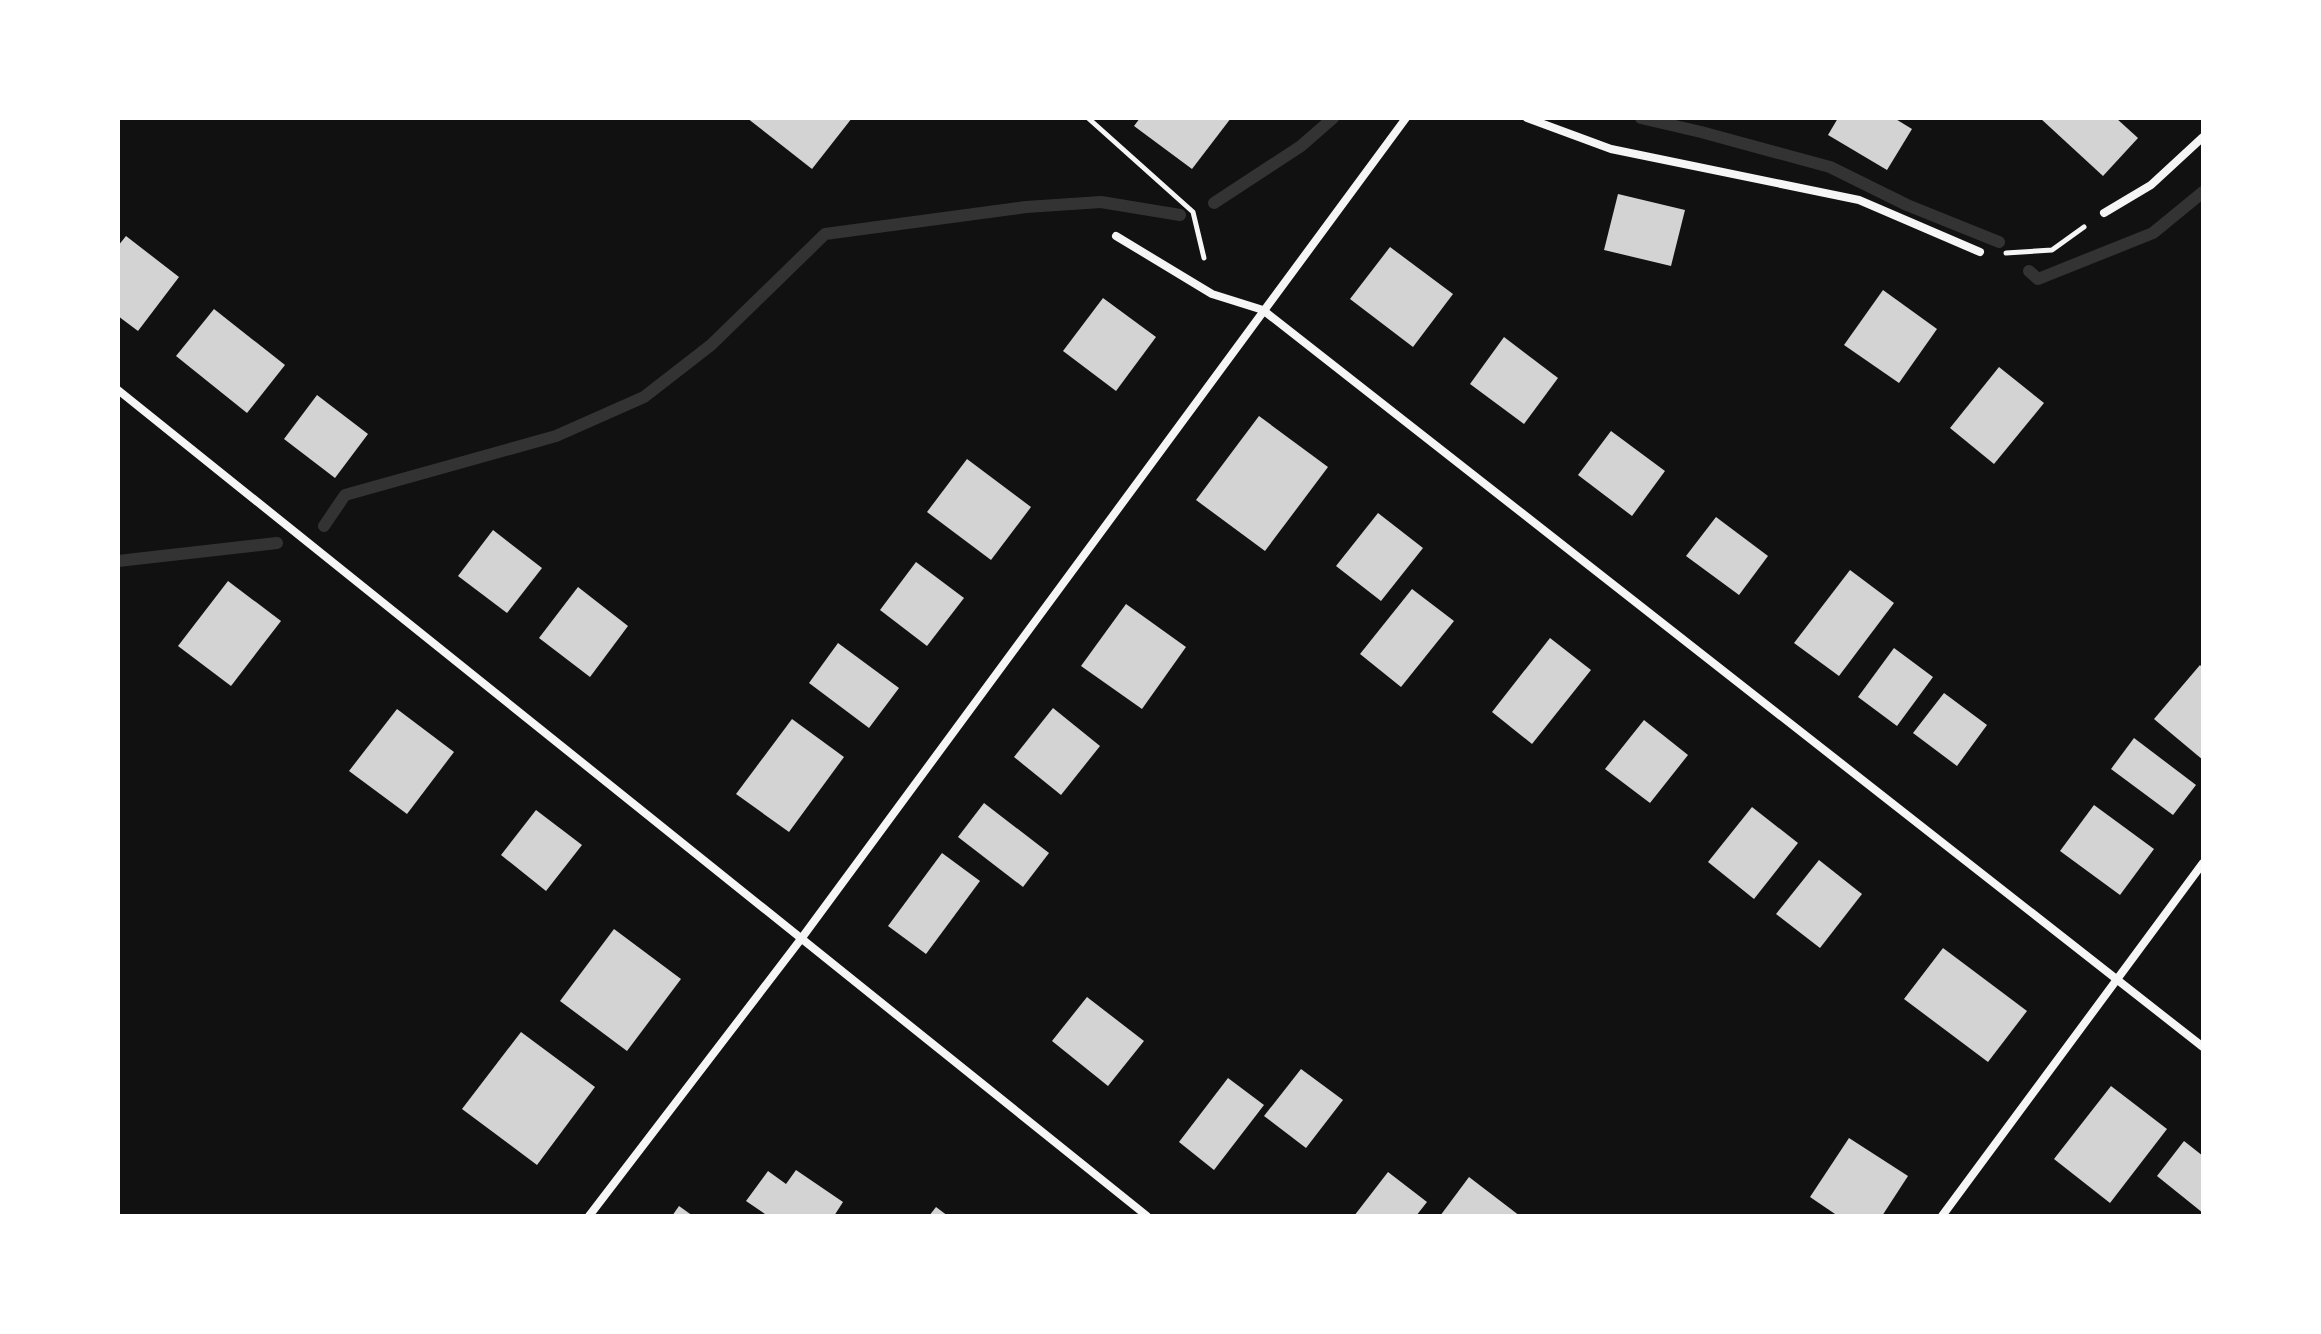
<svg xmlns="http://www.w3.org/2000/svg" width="2321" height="1334" font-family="Ubuntu,sans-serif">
	<rect width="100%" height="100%" fill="#111"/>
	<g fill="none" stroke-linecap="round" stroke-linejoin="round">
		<g stroke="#333" stroke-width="12">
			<path d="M1641,118l60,14 129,35 77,38 92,37"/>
			<path d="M1214,203l87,-57 32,-28"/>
			<path d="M2029,271l9,8 115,-46 50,-41"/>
			<path d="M324,526l21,-31 211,-59 88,-39 67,-52 114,-111 201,-27 75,-5 79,13"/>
			<path d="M118,561l159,-18"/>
		</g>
	</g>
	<g fill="#d3d3d3">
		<path d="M747,118h105l-40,51z"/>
		<path d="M1140,118h91l-39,51 -58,-43z"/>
		<path d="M1838,118h56l18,11 -25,41 -59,-35z"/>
		<path d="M2040,118h76l22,20 -35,38z"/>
		<path d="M1618,194l67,16 -14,56 -67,-16z"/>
		<path d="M126,236l53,41 -41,54 -20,-15v-70z"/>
		<path d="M1390,247l63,47 -40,53 -63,-48z"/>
		<path d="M1883,290l54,39 -38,54 -55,-38z"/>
		<path d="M1103,298l53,39 -40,54 -53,-40z"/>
		<path d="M214,309l71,56 -38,48 -71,-57z"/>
		<path d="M1504,337l54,41 -34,46 -54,-40z"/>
		<path d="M1999,367l45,36 -50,61 -44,-36z"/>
		<path d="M317,395l51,39 -33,44 -51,-39z"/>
		<path d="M1259,416l69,51 -63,84 -69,-51z"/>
		<path d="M1611,431l54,40 -33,45 -54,-41z"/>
		<path d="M967,459l64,48 -40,53 -64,-48z"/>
		<path d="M1378,513l45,35 -42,53 -45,-35z"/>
		<path d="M1716,517l52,39 -29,39 -53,-39z"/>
		<path d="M493,530l49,38 -35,45 -49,-37z"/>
		<path d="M916,562l48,36 -37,48 -47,-36z"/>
		<path d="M1850,570l44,33 -55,73 -45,-33z"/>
		<path d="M228,581l53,40 -50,65 -53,-40z"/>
		<path d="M578,587l50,39 -38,51 -51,-39z"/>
		<path d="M1412,589l42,32 -53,66 -41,-33z"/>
		<path d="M1126,604l60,43 -44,62 -61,-43z"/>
		<path d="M1550,638l41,32 -59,74 -40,-32z"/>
		<path d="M838,643l61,45 -30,40 -60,-45z"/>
		<path d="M1894,648l39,29 -36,49 -39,-29z"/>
		<path d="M2200,665l3,3v92l-49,-41z"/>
		<path d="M1944,693l43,32 -30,41 -44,-33z"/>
		<path d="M1053,708l47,38 -39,49 -47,-38z"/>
		<path d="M397,709l57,43 -47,62 -58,-43z"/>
		<path d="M792,719l52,38 -55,75 -53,-38z"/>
		<path d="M1644,720l44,35 -38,48 -45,-34z"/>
		<path d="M2134,738l62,47 -23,30 -62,-46z"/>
		<path d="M984,803l65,50 -26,34 -65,-50z"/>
		<path d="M2094,805l60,44 -34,46 -60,-44z"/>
		<path d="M1752,807l46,36 -44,56 -46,-37z"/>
		<path d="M536,810l46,35 -36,46 -45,-36z"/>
		<path d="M942,853l38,28 -54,73 -38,-28z"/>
		<path d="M1819,860l43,34 -42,54 -44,-34z"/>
		<path d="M614,929l67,50 -54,72 -67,-50z"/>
		<path d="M1943,948l84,63 -39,51 -84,-63z"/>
		<path d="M1087,997l57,44 -36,45 -56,-45z"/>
		<path d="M521,1032l74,55 -58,78 -75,-56z"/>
		<path d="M1301,1069l42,31 -37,48 -42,-32z"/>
		<path d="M1228,1078l36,27 -50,65 -35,-28z"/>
		<path d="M2111,1086l56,43 -57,74 -56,-44z"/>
		<path d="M1849,1138l59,38 -26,40h-44l-28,-19z"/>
		<path d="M2184,1141l19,15v57l-46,-37z"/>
		<path d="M796,1170l47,32 -9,14h-66l-22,-15 22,-30 18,13z"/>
		<path d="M1388,1172l39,30 -11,14h-62z"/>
		<path d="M1469,1177l51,39h-80z"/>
		<path d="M679,1206l14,10h-21z"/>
		<path d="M936,1207l12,9h-19z"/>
	</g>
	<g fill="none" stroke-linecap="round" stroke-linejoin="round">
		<g stroke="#f5f5f5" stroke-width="5">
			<path d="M1088,118l105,94 11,46"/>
			<path d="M2006,253l46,-3 32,-23"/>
		</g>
		<g stroke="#f5f5f5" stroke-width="8">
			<path d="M1527,118l84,31 248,51 121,52"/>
			<path d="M2104,213l47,-28 52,-48"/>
			<path d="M1116,236l96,58 51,16 940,737"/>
			<path d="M118,390l1029,826"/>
			<path d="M589,1216l212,-277 605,-821"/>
			<path d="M1942,1216l261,-353"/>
		</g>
	</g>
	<rect width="2321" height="1334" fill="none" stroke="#ffffff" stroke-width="240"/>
</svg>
